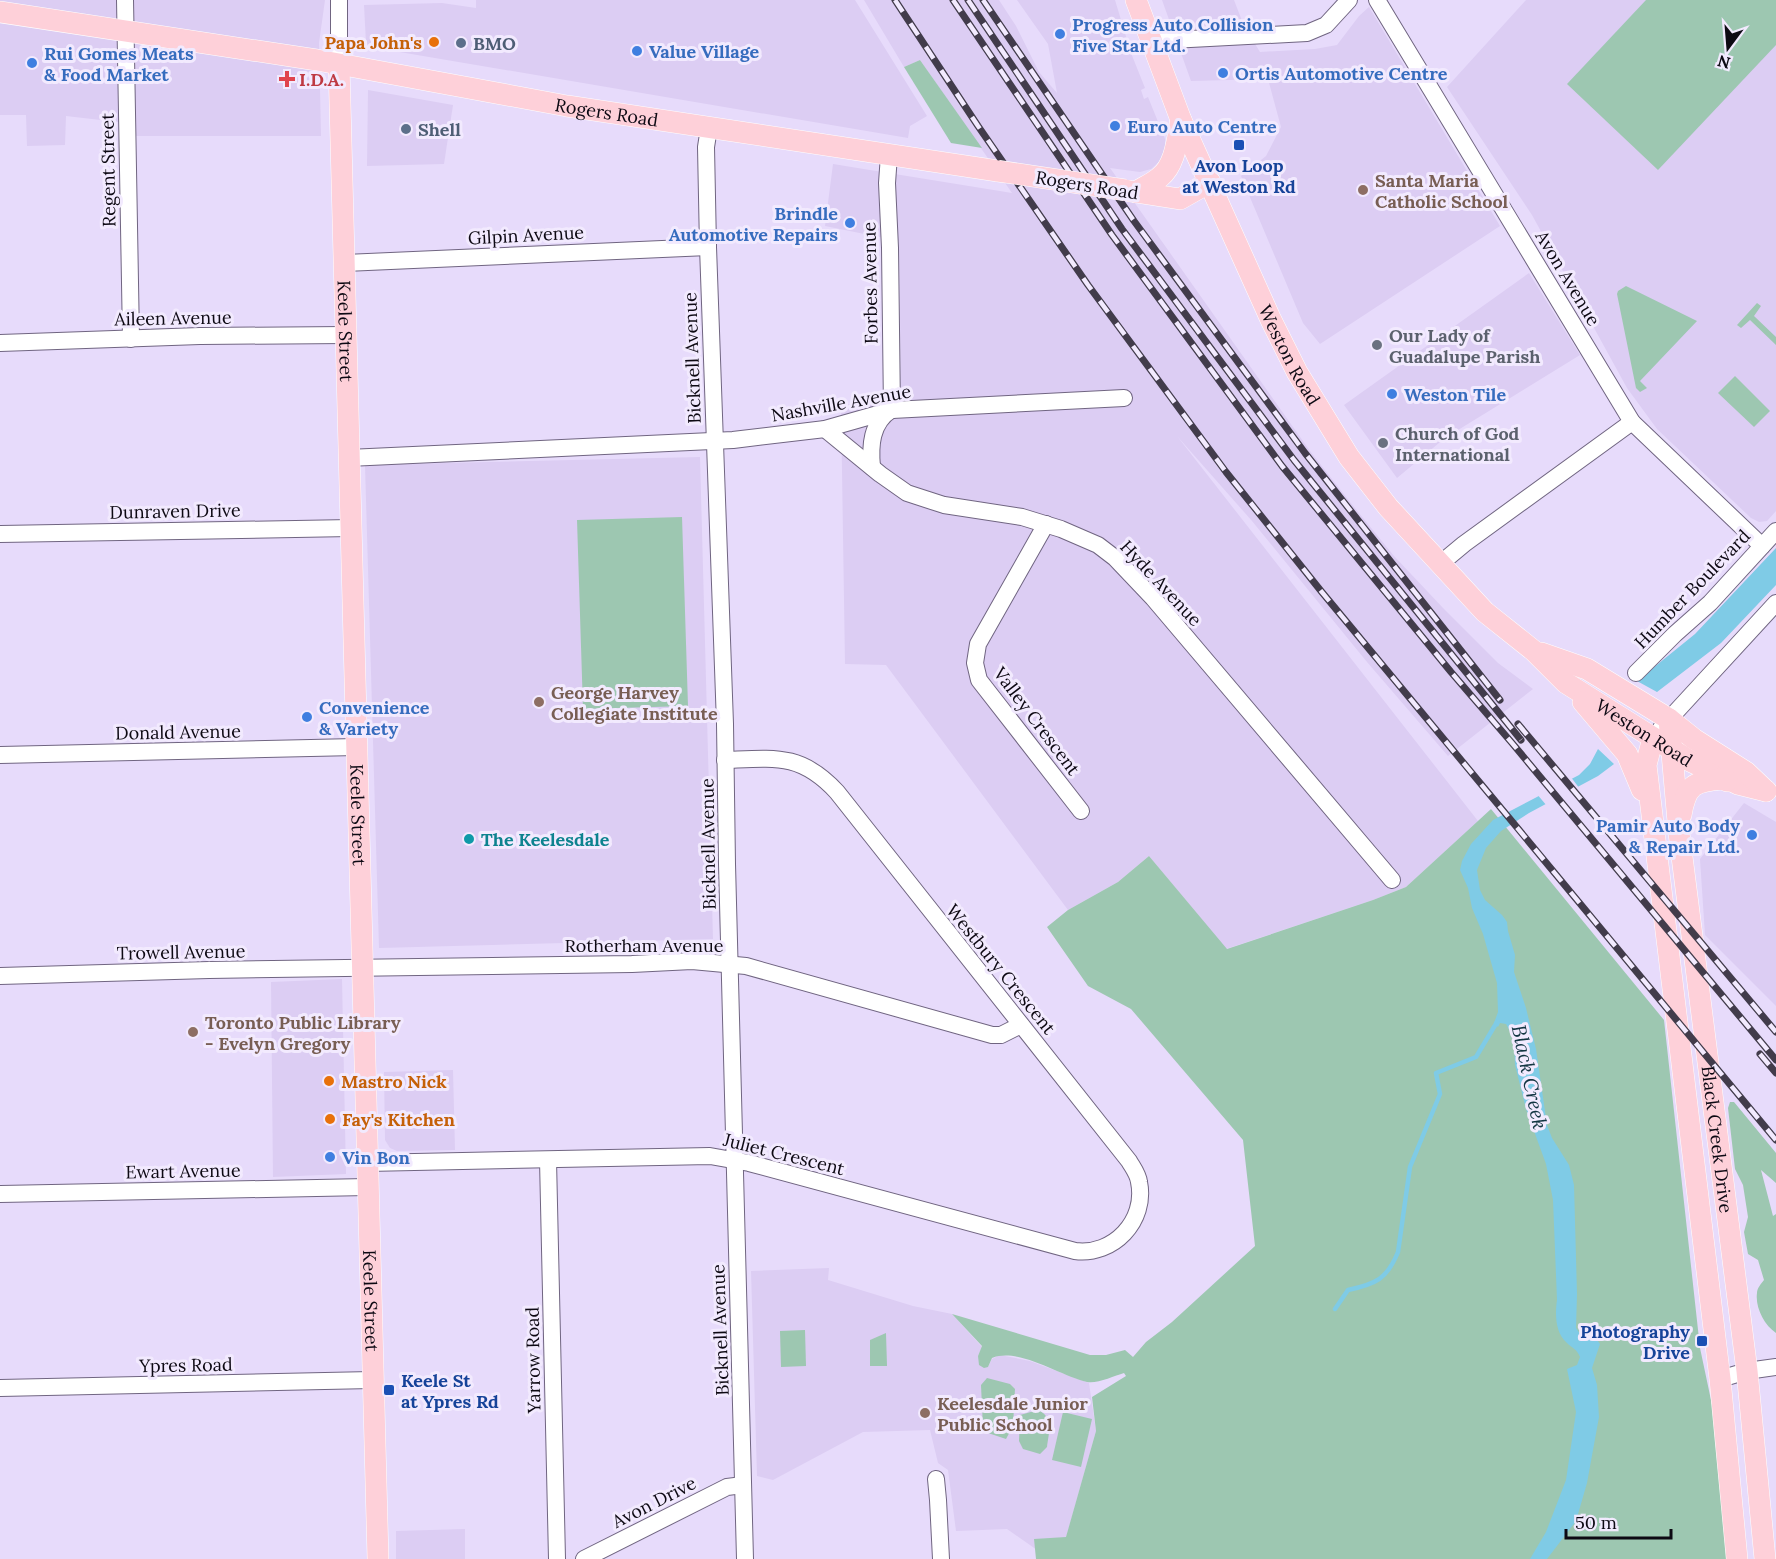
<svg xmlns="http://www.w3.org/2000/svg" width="1776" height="1559" font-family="Lora,serif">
	<rect width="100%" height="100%" fill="#e7dbfb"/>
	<g fill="#dccdf3">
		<path d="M0,0h325l-6,43 2,93h-185l-1,-12 -69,-8 -1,29 -38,1 -1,-31h-26z"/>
		<path d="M476,0h379l72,116 -17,10 -2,12 -538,-91 -4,-4 -2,-38 78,-2 34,5z"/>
		<path d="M864,0h135l17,26 23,46 18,21 -9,-49 -31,-44h98l16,53 14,35 -4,2 3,9 4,-2 17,42v8l-4,13 -10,9 -11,3 -30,-4 200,283 40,51 44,54 50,53 54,54 35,26 -85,67 -81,-94 -115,-141 -75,-85 301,385 -72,66 -33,13 -147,49 -77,-93 -31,26 -50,28 -182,-245 -41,-1 -4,-258 60,-12 -2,-153 -74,-15 8,-62 179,29 -92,-133 -16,7z"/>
		<path d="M1162,0h72l10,26 16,26 55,-3 22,-4 22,-29 10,-9 131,219 -180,118 -17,-21 -62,-147 25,-20 15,-29 -13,-48 -77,2z"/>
		<path d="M1526,0h250v511l-9,10 -8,1 -8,-4 -94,-89 -30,-41 -95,-173 -85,-128z"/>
		<path d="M368,90l85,15 -9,59 -77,2z"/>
		<path d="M1529,273l51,82 -135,83 -48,40 -53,-73z"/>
		<path d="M700,457l13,482 -334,9 -14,-483z"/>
		<path d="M1744,803l32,19v184l-71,-71 -5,-76z"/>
		<path d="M342,979l4,195 -73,3 -2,-195z"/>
		<path d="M453,1070l2,80 -58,1 -7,-3 -5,-8 -1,-68z"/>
		<path d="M829,1268l-1,12 85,26 39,8 30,33 -4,9 10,11 4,-8 8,-4 30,6 59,22 7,48 -32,114 -27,5 -30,-21 -51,2 -8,-61 -10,-7 -8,-33 -67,2 -90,48 -16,-4 -6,-205z"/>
		<path d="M465,1529v30h-69v-28z"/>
	</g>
	<g fill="#9dc7b1">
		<path d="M1646,0h130v45l-118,125 -91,-86z"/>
		<path d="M920,60l62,88 -31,-5 -47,-76z"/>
		<path d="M1626,286l71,35 -57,60 7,7 -7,4 -4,-4 -19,-94 1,-3z"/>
		<path d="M1757,303l4,3 -7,10 22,21v8l-26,-25 -9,8 -4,-3z"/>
		<path d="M1735,376l35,35 -16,16 -36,-34z"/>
		<path d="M682,517l6,189 -105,3 -6,-189z"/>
		<path d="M1491,809l173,211 36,328 15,71 13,140h-692l-2,-20 32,-2 30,-106 -4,-34 34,-21 -2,-3c-10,3 -27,11 -37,9 -27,-6 -68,-35 -95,-24l-4,9 -4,1 -5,-3 -1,-9 4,-10 -30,-32 138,41h16l19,-5 8,7 13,-15 26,-20 83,-76 -12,-106 -112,-131 -43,-23 -41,-59 21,-17 50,-28 31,-26 78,93 146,-49 33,-13z"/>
		<path d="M1730,1102h4l42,51v30l-15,-13 12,46 3,-2v119c-12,-8 -21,-26 -19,-40 0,-5 4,-9 7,-13l-6,-20 -10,-6 -4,-22 4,-15 -5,-32 -8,-16 -7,-61z"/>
		<path d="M805,1330l1,36 -25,1 -1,-36z"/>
		<path d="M886,1333l1,33h-17v-26z"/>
		<path d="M987,1378l23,6 5,5 -2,37 -7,13 -18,-6 -5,-5 -2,-43z"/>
		<path d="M1038,1410c16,7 11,22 9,37l-7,7 -17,-5 -4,-8 1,-26z"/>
		<path d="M1063,1412l29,7 -11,48 -29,-7z"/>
	</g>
	<g fill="#7fcbe6">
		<path d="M1776,548v37l-55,58 -64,49 -20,-11 58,-47z"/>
		<path d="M1598,749l16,15 -16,12 -69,37 -28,18 -15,17 -9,22 3,20 5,10 17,15 5,7 1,9 7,24 -1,17 12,36 10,41 11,76 5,13 17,27 5,20 3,109 -1,34 4,6 15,3 5,7 -8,24 5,17 2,32 -12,66 -11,38 -29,38h-17l16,-27 20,-52 10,-68 -9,-43 10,-4 3,-8c-3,-8 -8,-9 -13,-14 -12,-10 -12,-29 -10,-43l-4,-100 -7,-36 -20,-55 -11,-44 -1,-26 -8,-15 -6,-1 -2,4 -4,-4 4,-11 -1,-29 -14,-49 -11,-26 -4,-20 -8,-18 2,-9 9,-17 22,-24 86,-45 11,-11z"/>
	</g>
	<path fill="#e7dbfb" d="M1570,776l10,13 -33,17 -11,-13z"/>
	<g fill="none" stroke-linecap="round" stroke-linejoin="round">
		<path stroke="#7fcbe6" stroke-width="4.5" d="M1335,1309l13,-19c28,-6 39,-11 50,-38l12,-85 30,-73 -4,-21 40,-16 21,-35"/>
		<g stroke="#706581" stroke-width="18">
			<g id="minor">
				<path d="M125,0l6,339"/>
				<path d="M339,0v65"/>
				<path d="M1377,0l255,422 130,124"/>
				<path d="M1152,41l155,-8 19,-8 23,-25"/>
				<path d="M709,128l-3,19 2,100 17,477 2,140 18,695"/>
				<path d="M889,155l-2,28 3,65 2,162"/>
				<path d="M345,263l363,-16"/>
				<path d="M0,343l200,-7 146,-1"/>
				<path d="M825,429l55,45 27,19 37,12 78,12 39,12 37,16 17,13 38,40 239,282"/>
				<path d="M348,458l385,-18 92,-11 67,-19 232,-12"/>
				<path d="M872,467c-2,-21 -1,-44 19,-57"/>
				<path d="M1046,524l-68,120 -3,19 4,17 102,131"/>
				<path d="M0,534l351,-6"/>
				<path d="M1440,564l24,-20 168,-122"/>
				<path d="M1636,673l39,-39 35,-31 66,-72"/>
				<path d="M1661,728l115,-125"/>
				<path d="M0,755l356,-8"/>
				<path d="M0,976l209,-6 423,-6 60,-3 54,5 246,69h9l20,-10"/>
				<path d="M548,1160l9,399"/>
				<path d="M367,1163l343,-7 39,7 326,88c38,5 72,-30 64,-69 -1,-8 -6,-14 -10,-21l-292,-369c-36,-39 -62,-34 -112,-32"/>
				<path d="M0,1194l367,-7"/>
				<path d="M1720,1379l27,-8 29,-4"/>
				<path d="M0,1388l372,-8"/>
				<path d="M936,1479l2,21 3,59"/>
				<path d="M584,1559l143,-72 16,-2"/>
			</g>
		</g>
		<g stroke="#fff" stroke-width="22">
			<g id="major">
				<path id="s1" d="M1136,0l45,120 90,200 26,52 52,85 39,50 97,105 49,39 32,32 124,78 48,23 28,7"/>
				<path id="s2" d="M0,12l317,48 250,46 431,65"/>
				<path id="s3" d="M339,65l39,1494"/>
				<path d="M1129,191l51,8 30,-17"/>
				<path d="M1136,192c8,-5 17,-9 24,-15 16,-13 17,-39 21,-57"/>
				<path d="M1541,653l46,16 82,50 25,20 52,33 20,19"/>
				<path d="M1583,702l44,52 15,36"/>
				<path id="s4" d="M1669,719l10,114 68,538 18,188"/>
				<path d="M1653,738l-7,27 74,614 17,180"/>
				<path d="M1681,815c5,-30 13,-34 42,-36l4,2"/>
			</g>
		</g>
		<use href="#minor" stroke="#fff" stroke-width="16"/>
		<use href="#major" stroke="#fed0d9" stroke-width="21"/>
		<g stroke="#423c4b" stroke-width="7">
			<g id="rail">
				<path d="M895,0l83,126 110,159 138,187 95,119 455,549"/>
				<path d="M953,0l159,235 170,231 169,206 61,71 264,317"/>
				<path d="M968,0l154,229 172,231 227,280"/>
				<path d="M983,0l151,221 171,232 195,247"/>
				<path d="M1518,724l258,308"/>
				<path d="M1760,1054l16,19"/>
			</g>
		</g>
		<use href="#rail" stroke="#f2eafe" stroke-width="4.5" stroke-dasharray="14" stroke-linecap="butt"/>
		<g stroke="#fff" stroke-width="22" stroke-linecap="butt">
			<path id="major-bridge" d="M998,171l127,19"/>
		</g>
		<use href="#major-bridge" stroke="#fed0d9" stroke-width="21"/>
	</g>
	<g fill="#3f7fe0" stroke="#f2eafe" stroke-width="2">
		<circle cx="1060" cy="34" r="6"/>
		<circle cx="637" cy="51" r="6"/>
		<circle cx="32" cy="63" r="6"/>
		<circle cx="1223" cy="73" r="6"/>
		<circle cx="1115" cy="126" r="6"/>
		<circle cx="850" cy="223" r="6"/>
		<circle cx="1392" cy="394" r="6"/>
		<circle cx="307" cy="717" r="6"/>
		<circle cx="1752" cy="835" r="6"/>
		<circle cx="330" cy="1157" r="6"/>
	</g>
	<g fill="#e8710a" stroke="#f2eafe" stroke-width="2">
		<circle cx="434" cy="42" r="6"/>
		<circle cx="329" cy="1081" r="6"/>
		<circle cx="330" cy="1119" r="6"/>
	</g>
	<g fill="#5c6f8a" stroke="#f2eafe" stroke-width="2">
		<circle cx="461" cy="43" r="6"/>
		<circle cx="406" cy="129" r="6"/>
	</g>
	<path fill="#e0444e" stroke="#f2eafe" stroke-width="2" d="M284 70h6v6h6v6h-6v6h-6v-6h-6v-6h6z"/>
	<g fill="#1a4fb4" stroke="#f2eafe" stroke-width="2">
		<rect x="1233" y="139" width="12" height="12" rx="3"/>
		<rect x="1696" y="1335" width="12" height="12" rx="3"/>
		<rect x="383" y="1384" width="12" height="12" rx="3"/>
	</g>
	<g fill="#8d6e63" stroke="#f2eafe" stroke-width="2">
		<circle cx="1363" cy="190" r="6"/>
		<circle cx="539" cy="702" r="6"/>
		<circle cx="193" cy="1032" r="6"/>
		<circle cx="925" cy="1413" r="6"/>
	</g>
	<g fill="#6b7280" stroke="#f2eafe" stroke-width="2">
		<circle cx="1377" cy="345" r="6"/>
		<circle cx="1383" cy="443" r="6"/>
	</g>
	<circle fill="#0f9aa8" stroke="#f2eafe" stroke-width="2" cx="469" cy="839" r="6"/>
	<g text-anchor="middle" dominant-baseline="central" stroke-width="6" stroke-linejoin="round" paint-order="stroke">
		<g font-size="18" font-weight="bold" fill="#366cbe" stroke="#f2eafe" text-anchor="start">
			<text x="1072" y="24">Progress Auto Collision<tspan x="1072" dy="21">Five Star Ltd.</tspan></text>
			<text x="649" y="51">Value Village</text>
			<text x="44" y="53">Rui Gomes Meats<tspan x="44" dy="21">&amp; Food Market</tspan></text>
			<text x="1235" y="73">Ortis Automotive Centre</text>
			<text x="1127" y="126">Euro Auto Centre</text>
			<text x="838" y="213" text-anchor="end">Brindle<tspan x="838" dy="21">Automotive Repairs</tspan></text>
			<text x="1404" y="394">Weston Tile</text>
			<text x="319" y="707">Convenience<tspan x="319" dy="21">&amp; Variety</tspan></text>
			<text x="1740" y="825" text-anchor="end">Pamir Auto Body<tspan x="1740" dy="21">&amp; Repair Ltd.</tspan></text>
			<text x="342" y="1157">Vin Bon</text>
		</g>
		<g font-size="18" font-weight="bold" fill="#c56008" stroke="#f2eafe" text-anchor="start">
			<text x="422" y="42" text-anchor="end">Papa John's</text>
			<text x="341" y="1081">Mastro Nick</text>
			<text x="342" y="1119">Fay's Kitchen</text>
		</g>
		<g font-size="18" font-weight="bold" fill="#4e5e75" stroke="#f2eafe" text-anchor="start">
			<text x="473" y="43">BMO</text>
			<text x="418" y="129">Shell</text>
		</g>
		<g font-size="18" font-weight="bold" fill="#be3a42" stroke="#f2eafe" text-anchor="start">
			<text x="299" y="79">I.D.A.</text>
		</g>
		<g font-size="18" fill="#0d0913" stroke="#f2eafe">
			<text stroke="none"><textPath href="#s2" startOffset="615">Rogers Road</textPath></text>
			<text transform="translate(108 170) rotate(-91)">Regent Street</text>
			<text transform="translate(1087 185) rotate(9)">Rogers Road</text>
			<text transform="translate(526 235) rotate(-3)">Gilpin Avenue</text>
			<text transform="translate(1568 278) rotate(59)">Avon Avenue</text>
			<text transform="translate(870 283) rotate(-91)">Forbes Avenue</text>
			<text transform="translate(173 318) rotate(-1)">Aileen Avenue</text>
			<text stroke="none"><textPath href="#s3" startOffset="266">Keele Street</textPath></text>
			<text stroke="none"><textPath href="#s1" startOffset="387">Weston Road</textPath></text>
			<text transform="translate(692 358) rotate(-92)">Bicknell Avenue</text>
			<text transform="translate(841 403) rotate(-10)">Nashville Avenue</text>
			<text transform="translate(175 511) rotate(-1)">Dunraven Drive</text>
			<text transform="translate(1161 583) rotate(47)">Hyde Avenue</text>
			<text transform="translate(1692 589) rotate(-46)">Humber Boulevard</text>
			<text transform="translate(1037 721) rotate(53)">Valley Crescent</text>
			<text stroke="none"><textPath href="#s1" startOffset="912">Weston Road</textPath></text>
			<text transform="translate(178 732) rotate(-1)">Donald Avenue</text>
			<text stroke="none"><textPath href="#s3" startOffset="750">Keele Street</textPath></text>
			<text transform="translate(708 844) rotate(-91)">Bicknell Avenue</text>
			<text x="644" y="945">Rotherham Avenue</text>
			<text transform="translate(181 952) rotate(-1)">Trowell Avenue</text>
			<text transform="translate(1001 969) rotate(51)">Westbury Crescent</text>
			<text stroke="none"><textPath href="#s4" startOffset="423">Black Creek Drive</textPath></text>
			<text transform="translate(784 1154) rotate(14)">Juliet Crescent</text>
			<text transform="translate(183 1171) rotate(-1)">Ewart Avenue</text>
			<text stroke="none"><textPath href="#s3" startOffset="1236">Keele Street</textPath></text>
			<text transform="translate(720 1330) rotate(-92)">Bicknell Avenue</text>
			<text transform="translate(533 1360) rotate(-91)">Yarrow Road</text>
			<text transform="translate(186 1365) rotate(-1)">Ypres Road</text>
			<text transform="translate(654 1502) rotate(-27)">Avon Drive</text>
		</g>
		<g font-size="18" font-weight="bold" fill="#164399" stroke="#f2eafe">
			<text x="1239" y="165">Avon Loop<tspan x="1239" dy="21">at Weston Rd</tspan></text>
			<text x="1690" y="1331" text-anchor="end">Photography<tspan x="1690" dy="21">Drive</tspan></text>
			<text x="401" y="1380" text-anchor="start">Keele St<tspan x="401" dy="21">at Ypres Rd</tspan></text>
		</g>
		<g font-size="18" font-weight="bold" fill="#785e54" stroke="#f2eafe" text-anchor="start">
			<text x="1375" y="180">Santa Maria<tspan x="1375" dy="21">Catholic School</tspan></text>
			<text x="551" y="692">George Harvey<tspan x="551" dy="21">Collegiate Institute</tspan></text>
			<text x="205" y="1022">Toronto Public Library<tspan x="205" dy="21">- Evelyn Gregory</tspan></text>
			<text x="937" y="1403">Keelesdale Junior<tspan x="937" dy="21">Public School</tspan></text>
		</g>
		<g font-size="18" font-weight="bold" fill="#5b616d" stroke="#f2eafe" text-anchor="start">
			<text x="1389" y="335">Our Lady of<tspan x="1389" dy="21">Guadalupe Parish</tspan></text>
			<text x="1395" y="433">Church of God<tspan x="1395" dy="21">International</tspan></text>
		</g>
		<g font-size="18" font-weight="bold" fill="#0d838f" stroke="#f2eafe" text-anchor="start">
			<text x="481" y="839">The Keelesdale</text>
		</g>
		<g font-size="20" font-style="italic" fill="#123642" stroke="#f2eafe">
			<text transform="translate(1530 1077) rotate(78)">Black Creek</text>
		</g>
	</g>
	<g transform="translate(1728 48) rotate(196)" stroke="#f2eafe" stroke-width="4.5" paint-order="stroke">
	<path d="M0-4.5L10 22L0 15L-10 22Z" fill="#0d0913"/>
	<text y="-9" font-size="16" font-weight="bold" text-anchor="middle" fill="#0d0913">N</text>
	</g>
	<path d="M1566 1529v9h105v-9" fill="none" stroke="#0d0913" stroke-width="3"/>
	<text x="1575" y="1529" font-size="18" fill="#0d0913" stroke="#f2eafe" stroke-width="4.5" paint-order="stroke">50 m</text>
</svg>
